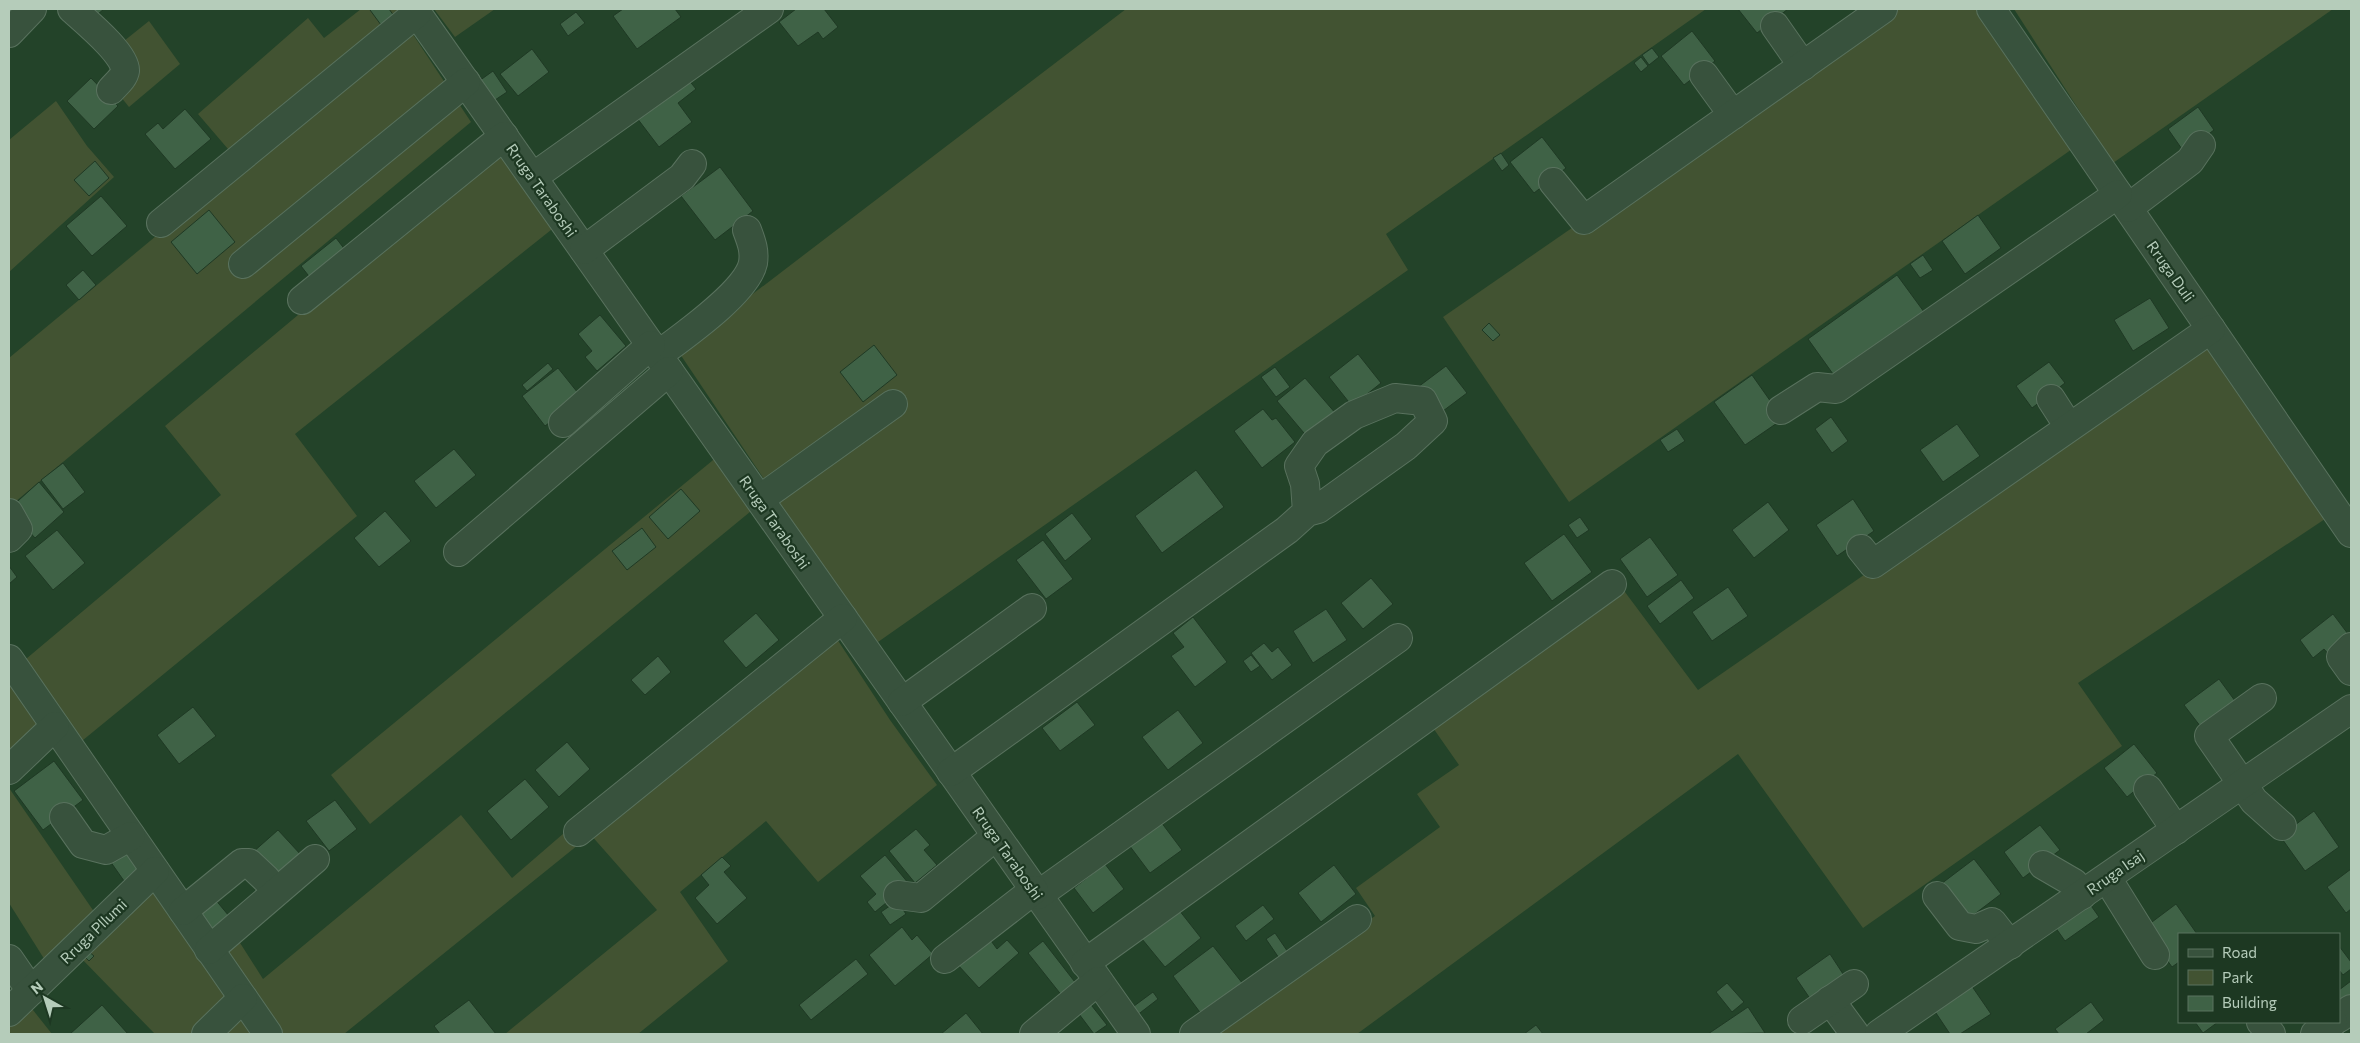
<svg xmlns="http://www.w3.org/2000/svg" width="2360" height="1043" font-family="Commissioner,sans-serif">
	<rect width="100%" height="100%" fill="#234329"/>
	<g fill="#425332">
		<path d="M361,9h36l7,8 -170,139 -36,-42 110,-96 16,20z"/>
		<path d="M434,9h61l-40,28z"/>
		<path d="M1126,9h580l-320,225 22,36 -530,372 -63,-87 -137,-204z"/>
		<path d="M1889,9h95l91,138 -506,355 -126,-185z"/>
		<path d="M2014,9h319l-220,154z"/>
		<path d="M149,21l31,43 -51,43 -12,-15 2,-47z"/>
		<path d="M408,27l63,95 -462,385v-149z"/>
		<path d="M56,101l31,45 27,31 -105,95v-132z"/>
		<path d="M497,149l59,77 -261,208 62,82 -280,229 -57,-81 201,-169 -56,-69z"/>
		<path d="M2204,343l127,172 -253,168 44,63 -259,182 -125,-174 -381,280h-150l168,-118 -19,-28 84,-61 -23,-33 42,-29 -28,-40 191,-137 76,102 496,-344z"/>
		<path d="M718,456l38,51 -386,317 -39,-49z"/>
		<path d="M835,636l55,84 47,65 -119,97 -52,-61 -86,71 48,69 -90,73h-133l152,-124 -67,-76z"/>
		<path d="M9,672l34,50 -34,41z"/>
		<path d="M9,788l88,128 -49,49 -39,-62z"/>
		<path d="M461,815l51,63 59,-51 12,14 -239,193h-67l-60,-83 18,-16 28,44z"/>
		<path d="M145,890l12,1 70,102 -1,8 -34,33h-37l-77,-79z"/>
		<path d="M29,1005l23,29h-43v-10z"/>
		<path d="M234,1019l16,5 7,10h-39z"/>
	</g>
	<g fill="#3f6246" stroke="#1f3924">
		<path d="M93,9h11l-6,5z"/>
		<path d="M372,9h17l8,11 -13,9 -14,-19z"/>
		<path d="M623,9h52l6,8 -44,32 -24,-33z"/>
		<path d="M796,9h28l14,18 -15,12 -5,-7 -20,14 -19,-24z"/>
		<path d="M1738,9h50l-31,24z"/>
		<path d="M576,12l9,11 -17,13 -8,-12z"/>
		<path d="M1692,31l23,30 -31,24 -23,-29z"/>
		<path d="M1652,48l7,9 -10,8 -7,-10z"/>
		<path d="M532,49l17,23 -31,24 -18,-22z"/>
		<path d="M1641,57l7,9 -7,6 -7,-9z"/>
		<path d="M493,71l14,21 -15,10 -13,-21z"/>
		<path d="M91,78l27,28 -24,23 -27,-28z"/>
		<path d="M688,79l8,10 -18,14 14,19 -33,25 -22,-29z"/>
		<path d="M2198,107l16,23 -30,22 -16,-23z"/>
		<path d="M185,109l26,30 -36,30 -30,-35 13,-11 5,6z"/>
		<path d="M1542,137l24,31 -32,25 -24,-31z"/>
		<path d="M1501,153l8,12 -7,6 -9,-13z"/>
		<path d="M95,161l14,17 -20,18 -15,-16z"/>
		<path d="M720,167l33,44 -38,29 -34,-44z"/>
		<path d="M101,196l26,30 -35,30 -26,-30z"/>
		<path d="M209,210l26,32 -38,32 -26,-32z"/>
		<path d="M1978,215l23,33 -36,26 -23,-33z"/>
		<path d="M336,238l13,17 -34,29 -14,-18z"/>
		<path d="M1923,255l10,15 -13,8 -10,-14z"/>
		<path d="M83,270l13,15 -17,15 -13,-15z"/>
		<path d="M1897,275l30,41 -89,65 -30,-42z"/>
		<path d="M2150,298l19,30 -36,23 -19,-31z"/>
		<path d="M600,315l26,31 -29,25 -12,-14 7,-6 -14,-17z"/>
		<path d="M1489,323l11,12 -7,6 -11,-11z"/>
		<path d="M874,345l23,30 -34,27 -23,-30z"/>
		<path d="M1358,354l23,29 -29,23 -23,-29z"/>
		<path d="M2049,362l16,21 -33,25 -16,-22z"/>
		<path d="M548,363l5,6 -26,22 -5,-6z"/>
		<path d="M1446,366l21,27 -28,21 -21,-27z"/>
		<path d="M1275,367l15,20 -14,10 -15,-20z"/>
		<path d="M558,368l24,30 -37,28 -23,-30z"/>
		<path d="M1752,375l31,44 -38,26 -31,-43z"/>
		<path d="M1305,378l32,37 -28,24 -32,-38z"/>
		<path d="M1263,409l9,11 4,-2 19,24 -33,26 -28,-37z"/>
		<path d="M1831,417l17,24 -16,12 -17,-24z"/>
		<path d="M1957,424l23,32 -37,26 -23,-32z"/>
		<path d="M1677,429l8,12 -17,11 -8,-12z"/>
		<path d="M454,449l22,26 -40,33 -22,-27z"/>
		<path d="M63,463l22,29 -22,17 -22,-29z"/>
		<path d="M1196,470l28,37 -62,46 -27,-37z"/>
		<path d="M39,482l25,30 -29,26 -26,-29z"/>
		<path d="M681,489l19,22 -32,28 -19,-22z"/>
		<path d="M1853,499l21,32 -37,25 -21,-31z"/>
		<path d="M1768,502l21,28 -35,28 -22,-28z"/>
		<path d="M385,511l26,30 -32,26 -25,-29z"/>
		<path d="M1072,513l20,26 -27,22 -20,-27z"/>
		<path d="M1580,517l9,13 -12,8 -9,-13z"/>
		<path d="M642,528l14,19 -29,23 -15,-19z"/>
		<path d="M57,530l28,33 -32,27 -28,-34z"/>
		<path d="M1564,534l28,38 -40,29 -28,-38z"/>
		<path d="M1650,537l28,38 -31,22 -27,-38z"/>
		<path d="M1043,540l30,39 -27,20 -30,-39z"/>
		<path d="M9,566l8,11 -8,7z"/>
		<path d="M1371,578l22,26 -30,25 -22,-26z"/>
		<path d="M1681,580l13,18 -34,26 -13,-18z"/>
		<path d="M1728,587l20,29 -36,25 -20,-29z"/>
		<path d="M1326,609l21,31 -34,23 -20,-32z"/>
		<path d="M756,613l23,27 -33,28 -23,-27z"/>
		<path d="M2333,614l18,24 -21,18 -6,-7 -11,9 -13,-18z"/>
		<path d="M1193,617l34,45 -32,25 -24,-31 13,-9 -11,-14z"/>
		<path d="M1264,643l8,9 6,-5 14,18 -20,15 -21,-27z"/>
		<path d="M1251,655l9,11 -9,6 -8,-11z"/>
		<path d="M658,656l13,16 -26,23 -14,-15z"/>
		<path d="M2219,679l19,26 -34,26 -20,-26z"/>
		<path d="M1077,702l18,23 -35,26 -18,-23z"/>
		<path d="M193,707l23,29 -37,28 -22,-29z"/>
		<path d="M1178,710l25,33 -35,27 -26,-33z"/>
		<path d="M567,742l23,27 -31,28 -24,-27z"/>
		<path d="M2134,744l23,29 -30,24 -23,-29z"/>
		<path d="M54,761l29,39 -40,30 -29,-39z"/>
		<path d="M525,779l24,28 -38,33 -24,-29z"/>
		<path d="M335,800l22,29 -28,22 -23,-30z"/>
		<path d="M2314,811l25,36 -34,24 -25,-35z"/>
		<path d="M1161,822l21,28 -32,23 -21,-28z"/>
		<path d="M2040,825l20,25 -37,28 -19,-26z"/>
		<path d="M916,829l14,16 -6,5 13,15 -22,18 -26,-32z"/>
		<path d="M278,830l24,26 -27,24 -23,-27z"/>
		<path d="M128,849l17,24 -16,15 -19,-27z"/>
		<path d="M885,855l24,29 -34,28 -8,-10 9,-8 -16,-18z"/>
		<path d="M722,857l9,9 -7,6 23,26 -30,26 -22,-26 14,-13 -8,-10z"/>
		<path d="M1974,859l27,35 -33,25 -27,-35z"/>
		<path d="M1105,864l19,25 -31,24 -19,-25z"/>
		<path d="M1334,865l22,29 -35,28 -23,-29z"/>
		<path d="M2351,869v40l-5,4 -19,-26z"/>
		<path d="M214,898l20,24 -16,13 -20,-24z"/>
		<path d="M2087,900l12,17 -34,24 -12,-17z"/>
		<path d="M897,901l9,13 -16,11 -9,-13z"/>
		<path d="M2176,904l21,30h-18v28l-7,5 -28,-39z"/>
		<path d="M1263,905l11,14 -28,22 -11,-15z"/>
		<path d="M1179,910l22,28 -36,29 -23,-28z"/>
		<path d="M902,927l10,13 5,-5 16,19 -38,32 -26,-31z"/>
		<path d="M1275,933l15,22 -9,6 -15,-22z"/>
		<path d="M989,938l8,11 10,-9 12,13 -40,35 -21,-23z"/>
		<path d="M1043,941l35,45 -15,11 -35,-44z"/>
		<path d="M1213,946l30,38 -41,31 -29,-39z"/>
		<path d="M2339,946l12,16v7l-8,6 -4,-5z"/>
		<path d="M88,951l6,5 -5,5 -5,-5z"/>
		<path d="M1830,954l15,23 -34,23 -15,-22z"/>
		<path d="M856,959l12,15 -57,46 -12,-15z"/>
		<path d="M2351,981v18l-8,6 -4,-5v-10z"/>
		<path d="M1969,982l22,32 -31,20h-10l-18,-27z"/>
		<path d="M1727,983l17,19 -12,10 -16,-20z"/>
		<path d="M1153,992l5,7 -22,17 -6,-7z"/>
		<path d="M469,1000l27,34h-56l-6,-8z"/>
		<path d="M1088,1001l19,24 -13,9 -18,-24z"/>
		<path d="M2091,1002l13,18 -18,14h-27l-4,-5z"/>
		<path d="M102,1005l26,29h-58z"/>
		<path d="M1748,1007l17,26 -57,1z"/>
		<path d="M966,1013l17,21h-42z"/>
		<path d="M2195,1022h23l-15,11z"/>
		<path d="M1536,1025l7,9h-19z"/>
	</g>
	<g fill="none" stroke-linecap="round" stroke-linejoin="round">
		<g stroke="#59725e" stroke-width="30">
			<g id="minor">
				<path d="M72,9c12,11 55,46 53,62 -1,7 -10,14 -14,19"/>
				<path d="M414,9l722,1025"/>
				<path d="M1991,9l360,524"/>
				<path d="M1775,26l28,40"/>
				<path d="M9,33l23,-24"/>
				<path d="M1704,75l29,40"/>
				<path d="M533,177l236,-168"/>
				<path d="M1553,182l31,38 299,-211"/>
				<path d="M2128,208l62,-47 11,-16"/>
				<path d="M161,223l256,-210"/>
				<path d="M584,250l98,-73 10,-13"/>
				<path d="M243,264l223,-182"/>
				<path d="M302,300l202,-164"/>
				<path d="M658,355c24,-18 89,-63 95,-92 2,-13 -2,-22 -6,-33"/>
				<path d="M2051,399l18,28"/>
				<path d="M1781,410l36,-23 19,2 282,-195"/>
				<path d="M563,423l88,-78"/>
				<path d="M760,499l133,-95"/>
				<path d="M9,513l9,16 -9,9"/>
				<path d="M1861,549l12,15 338,-235"/>
				<path d="M458,552l211,-181"/>
				<path d="M2351,647l-10,10 10,14"/>
				<path d="M9,659l259,375"/>
				<path d="M2262,698l-53,38 45,65 28,25"/>
				<path d="M902,702l130,-94"/>
				<path d="M9,770l46,-44"/>
				<path d="M951,772l336,-242 20,-18 -2,-28 -6,-18 16,-23 39,-28 41,-17 28,3 10,20 -27,25 -88,63 -11,3"/>
				<path d="M2148,789l28,41"/>
				<path d="M64,817l19,27 23,6 25,-14"/>
				<path d="M578,832l265,-214"/>
				<path d="M2043,865l31,18 8,12"/>
				<path d="M2107,878l48,77"/>
				<path d="M898,895l23,3 75,-62"/>
				<path d="M1038,895l360,-257"/>
				<path d="M1937,896l23,30 16,3 16,-7 18,23"/>
				<path d="M183,911l59,-48h7l17,16"/>
				<path d="M209,950l106,-91"/>
				<path d="M9,959l22,32"/>
				<path d="M945,959l89,-69"/>
				<path d="M1085,963l527,-379"/>
				<path d="M1830,1000l25,34"/>
				<path d="M9,1012l146,-141"/>
				<path d="M2339,1018l12,-9"/>
				<path d="M1802,1020l52,-36"/>
				<path d="M2261,1022l10,12"/>
				<path d="M206,1034l37,-36"/>
				<path d="M1034,1034l64,-53"/>
				<path d="M1194,1034l163,-115"/>
				<path d="M1879,1034l472,-325"/>
				<path d="M2315,1034l18,-12"/>
			</g>
		</g>
		<use href="#minor" stroke="#38523d" stroke-width="28"/>
	</g>
	<g text-anchor="middle" dominant-baseline="central" stroke-width="4.5" stroke-linejoin="round" paint-order="stroke">
		<g font-size="15" fill="#b5ccba" stroke="#1d3822">
			<text transform="translate(542 190) rotate(55)">Rruga Taraboshi</text>
			<text transform="translate(2171 271) rotate(55)">Rruga Duli</text>
			<text transform="translate(775 522) rotate(55)">Rruga Taraboshi</text>
			<text transform="translate(1008 853) rotate(55)">Rruga Taraboshi</text>
			<text transform="translate(2115 872) rotate(-35)">Rruga Isaj</text>
			<text transform="translate(93 931) rotate(-44)">Rruga Pllumi</text>
		</g>
	</g>
	<rect width="2360" height="1043" fill="none" stroke="#b5ccba" stroke-width="20"/>
	<rect x="2178" y="933" width="162" height="90" fill="#1d3822" stroke="#5a735f"/>
	<rect x="2188" y="949" width="25" height="8" fill="#38523d" stroke="#5a735f"/>
	<text x="2222" y="958" font-size="15" fill="#b5ccba">Road</text>
	<rect x="2188" y="970" width="25" height="15" fill="#425332" stroke="#5a735f"/>
	<text x="2222" y="983" font-size="15" fill="#b5ccba">Park</text>
	<rect x="2188" y="996" width="25" height="15" fill="#3f6246" stroke="#5a735f"/>
	<text x="2222" y="1008" font-size="15" fill="#b5ccba">Building</text>
	<g transform="translate(45 998) rotate(321)" stroke="#1d3822" stroke-width="4" paint-order="stroke">
	<path d="M0-4L9 19L0 12L-9 19Z" fill="#b5ccba"/>
	<text y="-8" font-size="14" font-weight="bold" text-anchor="middle" fill="#b5ccba">N</text>
	</g>
</svg>
